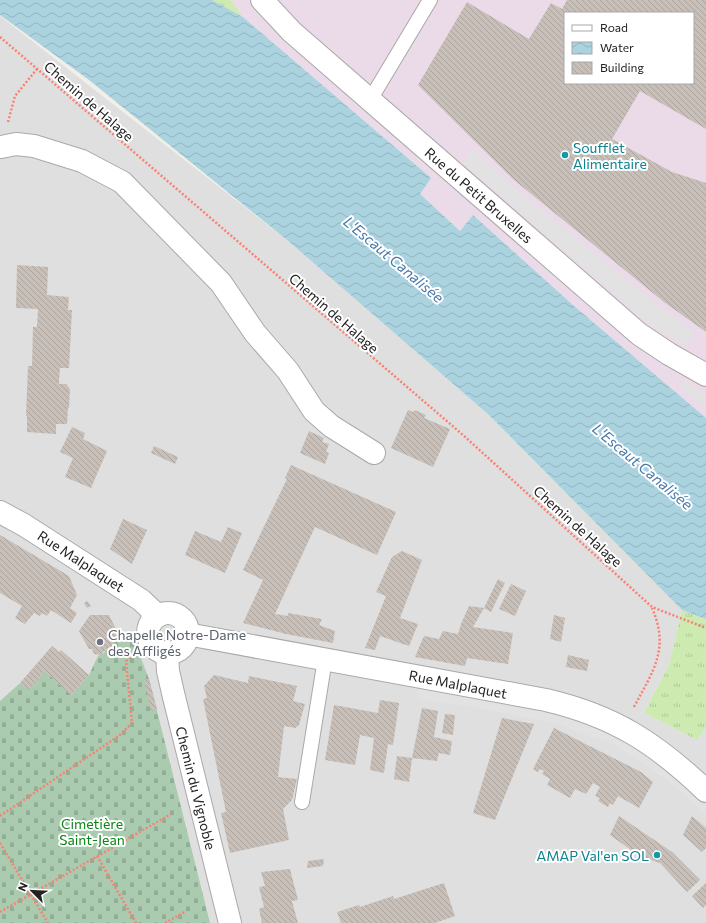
<svg xmlns="http://www.w3.org/2000/svg" width="706" height="923" font-family="Commissioner,sans-serif">
	<defs>
		<pattern id="grass-tufts" width="24" height="20" patternUnits="userSpaceOnUse"><rect width="24" height="20" fill="#cdebb0"/><path d="M3 7l-1-3M5 7V3M7 7l1-3M15 17l-1-3M17 17v-4M19 17l1-3" fill="none" stroke="#b0c997"/></pattern>
		<pattern id="cemetery-stones" width="16" height="16" patternUnits="userSpaceOnUse"><rect width="16" height="16" fill="#aacbaf"/><path d="M2 7V4a2 2 0 0 1 4 0v3zM10 15v-3a2 2 0 0 1 4 0v3z" fill="#92ae96"/></pattern>
		<pattern id="water-waves" width="16" height="10" patternUnits="userSpaceOnUse"><rect width="16" height="10" fill="#aad3df"/><path d="M0 5q4-4 8 0t8 0" fill="none" stroke="#92b5bf"/></pattern>
		<pattern id="building-back-hatch" width="6" height="6" patternUnits="userSpaceOnUse"><rect width="6" height="6" fill="#c7bfb8"/><path d="M-1 5l2 2M0 0l6 6M5-1l2 2" fill="none" stroke="#aba49e"/></pattern>
	</defs>
	<rect width="100%" height="100%" fill="#f2efe9"/>
	<path fill="#e0dfdf" d="M0,16l287,224 202,175 193,195 -13,55 -25,48 53,27 9,-13v196h-706z"/>
	<path fill="#ebdbe8" fill-rule="evenodd" d="M231,0h475v418l-133,-113 -100,-90 -13,16 -41,-37 12,-16 -188,-161zM565,13h128v70h-128z"/>
	<g fill="url(#grass-tufts)">
		<path d="M212,0h19l12,17z"/>
		<path d="M682,610l24,9v108l-9,13 -53,-27 25,-48z"/>
	</g>
	<path fill="url(#cemetery-stones)" d="M119,635l13,1 17,43 61,244h-210v-222l20,-18 9,6 16,-18 26,24 18,-20 9,-19 6,-3 2,-4 3,1z"/>
	<g fill="#e2e2e2">
		<path d="M472,150l59,52 122,100 41,30 -8,14 -33,-19 -190,-164z"/>
		<path d="M685,381l21,15v10l-26,-18z"/>
		<path d="M419,686l117,23 55,13 57,31 58,48v14l-28,-26 -37,-28 -31,-18 -53,-19 -79,-16 -61,-9z"/>
	</g>
	<path fill="url(#water-waves)" d="M0,0h212l31,17 188,161 -11,16 40,37 13,-16 100,90 133,113v201l-24,-9 -193,-195 -202,-175 -198,-160 -89,-65z"/>
	<g fill="url(#building-back-hatch)" fill-rule="evenodd">
		<path d="M567,0h139v129l-66,-38 -28,48 60,33 34,11v149l-42,-30 -150,-122 -96,-95 49,-83 62,37 22,-36 11,6zM565,13h128v70h-128z"/>
		<path d="M17,265l31,2 -1,28 22,2 -1,13h4l-3,58h-9l-1,13v3h7l4,5 -1,19h-1l-1,16h-11v10l-29,-2v-16h-1l2,-50h4l1,-39h4l1,-18 -22,-1z"/>
		<path d="M408,410l5,2 2,-2 11,5 -2,3 26,11 -17,38 -42,-19z"/>
		<path d="M72,427l13,6 -2,6 24,12 -16,37 -26,-11 8,-19 -13,-6z"/>
		<path d="M309,431l15,7 -2,4 7,2 -3,8 3,1 -4,11 -25,-11z"/>
		<path d="M154,446l24,11 -3,7 -24,-11z"/>
		<path d="M291,465l105,47 -19,43 -62,-28 -40,87 13,2v-3l34,6 -3,6 16,6 -2,12 -47,-9 -43,-11 20,-43 -20,-10 44,-91 -2,-1z"/>
		<path d="M123,519l24,11 -15,34 -22,-15z"/>
		<path d="M228,527l14,6 -17,40 -40,-18 10,-24 26,11z"/>
		<path d="M0,535l69,41 8,19 -7,13 7,5 -6,10 -20,-13 -4,6 -5,-3 -2,3 -6,-3 -9,11 -10,-6 7,-12 -22,-13z"/>
		<path d="M402,551l20,9 -22,58 18,6 -9,22 -29,-10 -5,14 -10,-2 21,-52 -10,-4 16,-35z"/>
		<path d="M498,579l7,4 -14,29 -7,-4z"/>
		<path d="M511,584l15,7 -11,25 -16,-7z"/>
		<path d="M87,601l4,5 -4,2 -3,-5z"/>
		<path d="M469,606l15,2 -11,19 40,6 -5,31 -41,-6 -2,8 -50,-9 9,-21 15,3 4,-8 15,3 3,-10z"/>
		<path d="M90,615h19l10,20 -10,15 -3,-1 -5,6 -7,-1 -2,-5h-3l-10,-18z"/>
		<path d="M554,615l11,3 -4,24 -11,-3z"/>
		<path d="M52,646l7,6 2,-2 28,25 -18,20 -26,-24 -16,19 -9,-7z"/>
		<path d="M568,655l21,5 -2,11 -21,-4z"/>
		<path d="M214,675l34,8 1,-7 48,10 -4,15 12,3 -6,21 -4,3 -11,-2 -6,51 19,2 -5,21 -9,9 6,31 -59,13 -9,-40 5,-1 -23,-113 4,-1 -3,-12z"/>
		<path d="M149,679l8,30 -6,2 -7,-31z"/>
		<path d="M380,700l19,3 -6,42 -5,-1 -4,29 -14,-3 4,-32 -14,-3 -5,30 -30,-5 9,-55 44,8z"/>
		<path d="M422,708l16,3 -4,26 18,4 -2,14 -11,-2 -2,8 -25,-3z"/>
		<path d="M445,714l10,1 -2,20 -11,-2z"/>
		<path d="M502,718l32,6 -39,96 -22,-7z"/>
		<path d="M554,728l87,44 12,10 -14,26 -21,-12 -5,9 -3,-2 -2,4 -10,-6 2,-3 -5,-2 5,-9 -7,-4 -7,11 -11,-5 -5,9 -23,-13 3,-6 -8,-5 2,-3 -4,-2 -2,3 -5,-3z"/>
		<path d="M397,756l15,2 -3,24 -15,-3z"/>
		<path d="M619,816l53,36 28,28 -13,12 -27,-29 -19,-6 -31,-22z"/>
		<path d="M692,816l14,12v20l-4,4 -19,-17z"/>
		<path d="M324,859l-1,7 -16,2 1,-7z"/>
		<path d="M290,869l8,31 -6,1 6,22h-36l-3,-14 5,-2 -5,-20 6,-1 -4,-14z"/>
		<path d="M444,883l11,33 -20,7h-94l-4,-11 22,-7 1,2 33,-11 1,3z"/>
		<path d="M706,883v22l-3,3 -11,-12z"/>
	</g>
	<g fill="none" stroke-linecap="round" stroke-linejoin="round">
		<g stroke="#a9a9a9" stroke-width="16">
			<g id="lane">
				<path d="M370,100l60,-100"/>
				<path d="M302,802l23,-143"/>
			</g>
		</g>
		<g stroke="#a9a9a9" stroke-width="24">
			<g id="street">
				<path d="M262,0l30,32 347,302 30,20 37,21"/>
				<path d="M1,147l15,-3 18,2 48,15 40,21 99,101 34,50 33,38 26,40 17,15 43,27"/>
				<path d="M0,512l24,13 117,75 17,16"/>
				<circle cx="168" cy="633" r="20"/>
				<path d="M187,634l359,66c68,16 110,43 160,91"/>
				<path d="M167,652l1,19 5,22 57,230"/>
			</g>
		</g>
		<g stroke="#fa8072" stroke-width="2.5" stroke-dasharray="2 2" stroke-linecap="butt">
			<path d="M0,37l463,398 189,172 54,21"/>
			<path d="M8,122l7,-26 22,-27"/>
			<path d="M634,707c19,-36 36,-58 18,-99"/>
			<path d="M0,816l120,-81 12,-12 -6,-62 18,-10"/>
			<path d="M0,843l48,80"/>
			<path d="M97,856l39,67"/>
			<path d="M0,912l171,-98"/>
			<path d="M165,923l21,-12"/>
		</g>
		<use href="#lane" stroke="#fff" stroke-width="14"/>
		<use href="#street" stroke="#fff" stroke-width="22"/>
	</g>
	<g fill="#0f9aa8" stroke="#fff" stroke-width="1.5">
		<circle cx="565" cy="155" r="4"/>
		<circle cx="657" cy="855" r="4"/>
	</g>
	<circle fill="#6b7280" stroke="#fff" stroke-width="1.5" cx="100" cy="642" r="4"/>
	<g text-anchor="middle" dominant-baseline="central" stroke-width="4" stroke-linejoin="round" paint-order="stroke">
		<g font-size="14" fill="#222" stroke="#fff">
			<text transform="translate(89 101) rotate(41)">Chemin de Halage</text>
			<text transform="translate(479 195) rotate(41)">Rue du Petit Bruxelles</text>
			<text transform="translate(334 313) rotate(41)">Chemin de Halage</text>
			<text transform="translate(578 526) rotate(42)">Chemin de Halage</text>
			<text transform="translate(81 561) rotate(33)">Rue Malplaquet</text>
			<text transform="translate(458 684) rotate(11)">Rue Malplaquet</text>
			<text transform="translate(196 788) rotate(76)">Chemin du Vignoble</text>
		</g>
		<g font-size="14" fill="#0d838f" stroke="#fff" text-anchor="start">
			<text x="573" y="147">Soufflet<tspan x="573" dy="16">Alimentaire</tspan></text>
			<text x="649" y="855" text-anchor="end">AMAP Val'en SOL</text>
		</g>
		<g font-size="14" fill="#5b616d" stroke="#fff" text-anchor="start">
			<text x="108" y="634">Chapelle Notre-Dame<tspan x="108" dy="16">des Affligés</tspan></text>
		</g>
		<g font-size="14" fill="#0c8416" stroke="#fff">
			<text x="92" y="823">Cimetière<tspan x="92" dy="16">Saint-Jean</tspan></text>
		</g>
		<g font-size="15" font-style="italic" fill="#4a7aab" stroke="#fff">
			<text transform="translate(394 259) rotate(40)">L'Escaut Canalisée</text>
			<text transform="translate(643 466) rotate(40)">L'Escaut Canalisée</text>
		</g>
	</g>
	<rect x="564" y="12" width="130" height="72" fill="#ffffff" stroke="#a7a7a7"/>
	<rect x="572" y="25" width="20" height="6" fill="#ffffff" stroke="#a7a7a7"/>
	<text x="600" y="32" font-size="12" fill="#222222">Road</text>
	<rect x="572" y="42" width="20" height="12" fill="url(#water-waves)" stroke="#a7a7a7"/>
	<text x="600" y="52" font-size="12" fill="#222222">Water</text>
	<rect x="572" y="62" width="20" height="12" fill="url(#building-back-hatch)" stroke="#a7a7a7"/>
	<text x="600" y="72" font-size="12" fill="#222222">Building</text>
	<g transform="translate(32 891) rotate(294)" stroke="#ffffff" stroke-width="3" paint-order="stroke">
	<path d="M0-3L7 15L0 10L-7 15Z" fill="#222222"/>
	<text y="-6" font-size="11" font-weight="bold" text-anchor="middle" fill="#222222">N</text>
	</g>
</svg>
